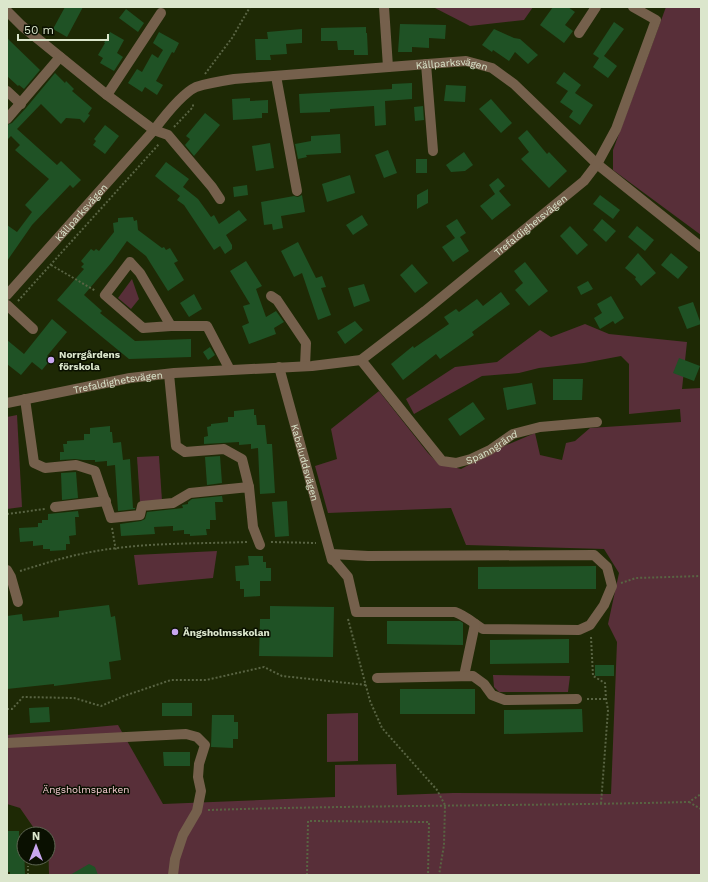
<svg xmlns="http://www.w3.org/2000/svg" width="708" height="882" font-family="'Work Sans',sans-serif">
	<rect width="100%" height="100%" fill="#1e2905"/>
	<g fill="#582f39">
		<path d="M433,7h100l-9,13 -54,6z"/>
		<path d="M666,7h35v228l-88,-65v-20z"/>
		<path d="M132,279l7,20 -8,10 -13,-11z"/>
		<path d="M585,324l24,10 78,8 -5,47 19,-1v487h-652l-1,-41h-10l-18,-26 -13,-4v-69l111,-10 45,79 172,-7v-32l61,-1 1,31 56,-2 158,1 6,-152 -9,-18 11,-51 -15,-24 -138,-4 -15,-37 -123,5 -13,-47 22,-7 -6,-30 48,-38 49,62 10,10 23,6 41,-22 33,-14 5,22 22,5 4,-17 9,-2 15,-13 91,-6 -1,-13 -51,5v-50l-8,-8 -37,7 -45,5 -20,5 -37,3 -68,38 -8,-15 49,-32 42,-5 43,-32 11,7z"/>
		<path d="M17,415l5,92 -15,2v-92z"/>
		<path d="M159,456l3,45 -22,1 -3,-45z"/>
		<path d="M217,551l-4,27 -75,7 -4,-30z"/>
		<path d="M493,675l77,1 -2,16h-69l-5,-5z"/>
		<path d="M358,713v48l-31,1v-48z"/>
	</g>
	<g fill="#1f5225">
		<path d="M65,7h18l-16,30 -14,-8z"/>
		<path d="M553,7h15l7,5 -10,13 8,6 -9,12 -24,-18z"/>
		<path d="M126,9l18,14 -6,9 -19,-14z"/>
		<path d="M614,22l10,7 -20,27 13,10 -9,12 -15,-11 6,-9 -6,-4z"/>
		<path d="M400,24l46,1 -1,14 -16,-1v10l-17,-1v5h-14z"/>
		<path d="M366,27v6h1l1,22h-14v-5h-16l-1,-9h-16v-13z"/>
		<path d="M302,29v14l-16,1 1,10 -17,1 1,5h-15l-1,-21h13l-1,-7z"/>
		<path d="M494,29l20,9 6,1 18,16 -10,9 -13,-12 -6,9 -16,-11 -1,2 -10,-7z"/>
		<path d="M110,32l14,8 -7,13 6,4 -9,14 -14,-8 3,-5 -5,-3 7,-12h-1z"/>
		<path d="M159,32l20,11 -5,10 -2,-1 -16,29 7,4 -6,10 -12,-8 -3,5 -14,-9 9,-14 5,3 10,-18 6,4 5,-8 -10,-7z"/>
		<path d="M7,38l33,32 -16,19 -5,-4 -1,1 -11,-10z"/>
		<path d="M564,72l17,13 -6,8 18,12 -13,20 -11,-8 4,-6 -13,-9 8,-11 -12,-8z"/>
		<path d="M55,73l10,10 1,-2 8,8 -2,2 20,17 -4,6 2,1 -6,8 -4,-4 -14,-1 -5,6 -20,-20 -24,25 40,36 4,-4 20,19 -8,8 -3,-3 -38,40 -25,36v-36l10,7 15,-20 -7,-7 24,-26 -34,-29 5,-5 -9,-9 -4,4v-15l5,-2 14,-15z"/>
		<path d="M412,83v16l-27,2 1,24 -11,1 -1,-20 -44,3v3l-30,1 -1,-19 93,-5v-5z"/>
		<path d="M446,85l20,1 -1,16 -21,-1z"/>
		<path d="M250,98v3l18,-1v13h-6v5l-29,2 -1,-21z"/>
		<path d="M491,99l21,24 -11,10 -22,-24z"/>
		<path d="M423,106l1,14 -9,1 -1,-14z"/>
		<path d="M205,113l15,12 -26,31 -9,-11 5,-6 -4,-3z"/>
		<path d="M105,125l14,11 -14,18 -12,-9 3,-4 -2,-2z"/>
		<path d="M527,130l20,24 2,-2 18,19 -18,17 -28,-29 8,-7 -11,-14z"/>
		<path d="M340,134l1,19 -35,2 1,2 -9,2 -3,-15 16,-3v-5z"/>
		<path d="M270,143l4,25 -18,3 -4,-25z"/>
		<path d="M388,150l9,23 -13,5 -9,-23z"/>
		<path d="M464,152l9,13 -8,6 -14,1 -5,-7z"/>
		<rect x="416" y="159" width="11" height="14"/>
		<path d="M166,162l23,17 -6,8 15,12 13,18 3,-2 5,9 20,-14 8,10 -21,15 6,10v4l-7,5 -5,-8 -6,4 -30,-45 -7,-5 3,-4 -25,-20z"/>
		<path d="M350,175l5,18 -28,9 -5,-18z"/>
		<path d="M498,178l7,8 -6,5 12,14 -19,15 -12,-14 15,-12 -6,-9z"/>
		<path d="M247,185l1,10 -14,2 -1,-10z"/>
		<path d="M428,189v14l-11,6v-14z"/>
		<path d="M302,195l3,17 -24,4 2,12 -10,2 -1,-6 -8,1 -3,-23 33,-6 4,1z"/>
		<path d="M600,195l20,15 -7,9 -20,-15z"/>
		<path d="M362,215l6,10 -15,10 -7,-10z"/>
		<path d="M133,217l1,4 3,-1 1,10 24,18 2,-1 2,3 4,-2 8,13 -4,2 10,17 -16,11 -22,-35 -19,-15 -15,21 -28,33 18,16 -2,2 35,28 56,-2v18l-62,2 -72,-59 27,-31 -3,-2 3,-3 -3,-3 10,-12 3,2 2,-2 3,2 15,-19 -1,-9 5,-1v-4z"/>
		<path d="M457,219l9,14 -6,4 9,14 -16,11 -11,-15 13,-9 -9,-12z"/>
		<path d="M602,219l14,12 -10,11 -13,-12z"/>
		<path d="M570,226l18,19 -11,10 -17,-19z"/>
		<path d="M637,226l17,14 -9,11 -17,-14z"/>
		<path d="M298,242l18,36 6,-2 4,11 -5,1 10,27 -13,5 -16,-47 -8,4 -13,-26z"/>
		<path d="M638,253l18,20 -15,13 -6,-7 1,-2 -11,-9z"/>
		<path d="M671,253l17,14 -10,12 -17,-14z"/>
		<path d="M246,261l16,25 -6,3 10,28 10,-6 8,11 -10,6 2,6 -27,10 -7,-18 7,-3 -6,-17 7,-2 -20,-33z"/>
		<path d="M525,262l23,29 -19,15 -14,-16 8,-7 -9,-12z"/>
		<path d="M412,264l16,19 -13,10 -15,-18z"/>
		<path d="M588,281l5,8 -12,6 -4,-8z"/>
		<path d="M364,284l6,17 -16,6 -6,-19z"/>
		<path d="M501,292l9,12 -38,28 2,3 -34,24 -4,-5 -33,26 -12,-16 22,-18 1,2 35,-24 -5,-7 12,-8 3,3 18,-13 6,7z"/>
		<path d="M194,294l8,15 -13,8 -9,-14z"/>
		<path d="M611,296l13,22 -9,6 -2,-3 -13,8 -6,-11 8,-5 -5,-9z"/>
		<path d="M693,302l8,22 -14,5 -9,-22z"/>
		<path d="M52,319l15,13 -20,24 4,3 -9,11 -10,-8 -11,13 -14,-11v-24l17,14z"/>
		<path d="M355,321l8,9 -18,14 -8,-12z"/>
		<path d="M210,347l5,8 -7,5 -5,-8z"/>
		<path d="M679,358l21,8 -6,15 -21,-8z"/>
		<path d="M553,379h30l-1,21h-29z"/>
		<path d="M532,383l4,21 -29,6 -4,-22z"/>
		<path d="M473,402l12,17 -25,17 -12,-17z"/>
		<path d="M254,409v6h2l1,10h8l2,19h5l3,49 -15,1 -2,-46 -7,1v-5l-12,1v-3l-35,2v-7l4,-1 -1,-9 4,-1v-2l17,-2v-5h6v-6z"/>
		<path d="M110,426v6h2l1,11 8,-1 2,18 7,-1 3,49h2v1l-17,2 -3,-46 -8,1v-5l-12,1v-2h-12l-8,-1 -15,1v-8h4l-1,-8h4v-3l17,-1v-6h6v-6z"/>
		<path d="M220,456l2,27 -15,2 -2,-28z"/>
		<path d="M76,472l2,26 -16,2 -1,-27z"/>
		<path d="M222,496l1,6h-8l1,18h-6v9h-4l1,6 -17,1v-2h-6v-4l-11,1v-5l-19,1 1,7 -34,2 -1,-12 21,-3 4,-2 2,-7 36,-4 -1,-3 6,-1v-2l4,-3z"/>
		<path d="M287,501l2,35 -14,1 -3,-35z"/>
		<path d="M78,511l1,6h-4l1,18 -7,1 1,8h-4v6l-16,1v-2h-7v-4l-10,1v-5l-13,1 -1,-14 19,-1v-4h4v-3h6v-6z"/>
		<path d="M248,556h15v6h3v6h5v13h-11v15l-16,1v-8h-4v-8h-4l-1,-15 14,-1z"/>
		<path d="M596,566v23h-118v-22z"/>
		<path d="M109,605l2,12 4,-1 6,44 -12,2 2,17 -57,7v-2l-47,5v-73l15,-2 1,7 36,-4v-6z"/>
		<path d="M270,606l64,1 -1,50 -74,-1 1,-37h10z"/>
		<path d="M387,621h73l3,2v22l-76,-1z"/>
		<path d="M569,639v24l-79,1v-24z"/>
		<rect x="595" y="665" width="19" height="11"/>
		<rect x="400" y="689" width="75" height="25"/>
		<rect x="162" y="703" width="30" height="13"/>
		<path d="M49,707l1,15 -20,1 -1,-15z"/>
		<path d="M582,709l1,23 -79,2v-24z"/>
		<path d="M212,715h22v7h4v17h-5v9l-22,-1z"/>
		<path d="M163,752h27v14h-26z"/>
		<path d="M7,831h12v14h5l1,30h-15v-3h-3z"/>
		<path d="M89,864l6,3 3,8h-28z"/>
	</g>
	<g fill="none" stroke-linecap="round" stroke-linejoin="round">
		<g stroke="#596443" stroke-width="2" stroke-dasharray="2 2" stroke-linecap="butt">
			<path d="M205,74l27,-36 18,-31"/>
			<path d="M174,127l19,-20v-4"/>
			<path d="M51,265l45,26"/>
			<path d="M18,301l141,-157"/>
			<path d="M7,514l38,-5"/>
			<path d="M112,528l4,23"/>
			<path d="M271,542l45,1"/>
			<path d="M20,571c20,-6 41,-13 61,-17 55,-12 112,-10 167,-12"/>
			<path d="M621,583l15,-5 65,-2"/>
			<path d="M348,619l22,82 12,27 55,62 8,15 -1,40 -5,30"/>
			<path d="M591,637l2,39 12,7 1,16 2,11 -7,94"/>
			<path d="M587,699h19"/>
			<path d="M7,709h5l11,-12 51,1 27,8 23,-10 47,-16h35l58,-13 18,9 84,9"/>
			<path d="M689,802l12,7"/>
			<path d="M208,810c160,-5 321,-4 481,-8l12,-8"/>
			<path d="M28,875v-9"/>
			<path d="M307,875l1,-54 121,1 -1,53"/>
		</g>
		<g stroke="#75604c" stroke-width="10">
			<path d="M384,7l4,60"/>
			<path d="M7,11l15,15 85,69 47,35 14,5 44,52 8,12"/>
			<path d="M579,33l17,-26"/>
			<path d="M426,64l7,87"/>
			<path d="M276,76l21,115"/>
			<path d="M7,91l14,13"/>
			<path d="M107,95l54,-82"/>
			<path d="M7,119l53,-62"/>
			<path id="s1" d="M7,295l147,-165c9,-12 29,-37 42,-43 12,-4 25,-6 38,-8l232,-18 26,7 22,16 83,80 104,83"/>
			<path d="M271,296l6,4 29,43 -1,23"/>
			<path d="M7,305l26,24"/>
			<path d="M171,326l-28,2 -38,-33 25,-33 10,11 31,53h36l23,44"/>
			<path id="s2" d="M361,360l81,101 14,2 15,-4 19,-9 23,-16 27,-7 57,-5"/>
			<path id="s3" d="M279,367l53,193"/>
			<path d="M169,374l7,72 9,6 39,-3 18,10 7,28"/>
			<path d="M25,399l9,64 11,5 31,-3 19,6 16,47 29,-3 2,-9 31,-3 17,-10 59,-6 4,40 7,18"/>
			<path id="s4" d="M7,403l123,-25 44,-5 138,-7 49,-6 64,-49 159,-130 13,-17 19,-35 40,-109 -23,-13"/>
			<path d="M55,507l51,-6"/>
			<path d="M331,554l37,2 226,-1 13,12 5,19 -8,19 -14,20 -11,5 -96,-1c-10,-6 -17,-13 -28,-17h-99l-8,-35 -16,-19"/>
			<path d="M7,570l4,7 7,25"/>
			<path d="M464,676l11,-52"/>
			<path d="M377,678l96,-2 11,8 8,11 13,5 72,-1"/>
			<path d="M7,743l179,-9 11,3 8,8 -6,19 -1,13 3,14 -4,20 -14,24 -8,24 -2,16"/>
		</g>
	</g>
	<g fill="#c8a6ef" stroke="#0a1001" stroke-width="1.5">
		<circle cx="51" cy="360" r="4"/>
		<circle cx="175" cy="632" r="4"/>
	</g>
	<g text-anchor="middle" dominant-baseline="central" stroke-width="3" stroke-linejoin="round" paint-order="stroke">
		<g font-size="10" fill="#dbe6cc" stroke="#0a1001">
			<text stroke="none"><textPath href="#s1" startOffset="539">Källparksvägen</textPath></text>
			<text stroke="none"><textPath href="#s1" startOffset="111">Källparksvägen</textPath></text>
			<text stroke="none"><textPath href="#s4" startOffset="574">Trefaldighetsvägen</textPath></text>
			<text stroke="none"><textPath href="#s4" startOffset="113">Trefaldighetsvägen</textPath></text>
			<text stroke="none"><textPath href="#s2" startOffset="183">Spanngränd</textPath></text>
			<text stroke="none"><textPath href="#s3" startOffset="99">Kabeluddsvägen</textPath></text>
		</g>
		<g font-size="10" font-weight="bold" fill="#dbe6cc" stroke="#0a1001" text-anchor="start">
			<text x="59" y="354">Norrgårdens<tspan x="59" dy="12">förskola</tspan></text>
			<text x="183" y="632">Ängsholmsskolan</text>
		</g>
		<g font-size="10" fill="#f7cdd4" stroke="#0a1001">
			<text x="86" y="789">Ängsholmsparken</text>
		</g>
	</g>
	<rect width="708" height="882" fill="none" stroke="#dbe6cc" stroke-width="16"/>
	<g transform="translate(36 846)"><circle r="19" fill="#0a1001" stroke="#5e6652"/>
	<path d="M0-3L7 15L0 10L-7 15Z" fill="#c8a6ef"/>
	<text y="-6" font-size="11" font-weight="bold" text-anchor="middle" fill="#dbe6cc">N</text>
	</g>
	<path d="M18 34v6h90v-6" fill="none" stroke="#dbe6cc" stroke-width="2"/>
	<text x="24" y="34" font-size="12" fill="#dbe6cc" stroke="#0a1001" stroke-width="3" paint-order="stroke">50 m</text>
</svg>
